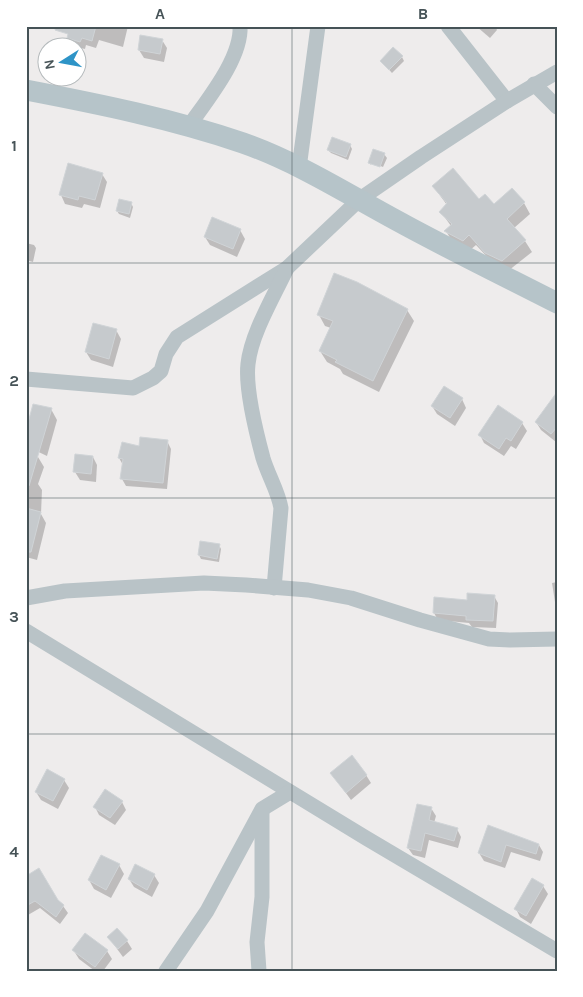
<svg xmlns="http://www.w3.org/2000/svg" width="583" height="997" font-family="Karla,sans-serif">
	<rect width="100%" height="100%" fill="#eeecec"/>
	<g fill="#0003">
		<path d="M71,26h57l-5,21 -24,-7 -3,8 -10,-3 -1,4 -12,-3 -5,-8z"/>
		<path d="M476,26h19l2,4 -7,8z"/>
		<path d="M162,40l5,8 -3,14 -20,-4 -5,-8z"/>
		<path d="M402,57l2,4 -12,12 -11,-12z"/>
		<path d="M350,145l2,4 -4,11 -17,-7 -3,-3z"/>
		<path d="M384,154l3,4 -4,9 -12,-5v3l-2,-3z"/>
		<path d="M102,174l5,8 -7,26 -16,-4 -2,4 -17,-4 -4,-9z"/>
		<path d="M433,186l61,20 18,-16 12,13 6,11 -16,14 11,13 7,11 -24,19 -15,-8 -17,-18 -7,6 -17,-10 -6,-10 5,-5 -10,-14 6,-7z"/>
		<path d="M131,203l2,4 -3,11 -11,-4 -2,-3z"/>
		<path d="M240,230l5,9 -8,18 -27,-12 -5,-8z"/>
		<path d="M26,243l8,2 2,3 -3,14 -7,-2z"/>
		<path d="M407,310l7,11 -35,71 -36,-18 -3,-5 -13,-7 -7,-11 11,-23 -6,-2 -6,-11z"/>
		<path d="M116,330l5,9 -8,28 -22,-7 -5,-8z"/>
		<path d="M557,397v44l-1,1 -15,-12 -5,-8z"/>
		<path d="M462,399l4,9 -11,18 -18,-12 -5,-8z"/>
		<path d="M51,409l6,11 -10,36 -21,-10 3,-21z"/>
		<path d="M522,423l5,8 -11,18 -5,-3 -7,10 -20,-13 -4,-8z"/>
		<path d="M167,441l4,8 -4,40 -41,-3 -4,-7 1,-14 -4,-7 21,-10z"/>
		<path d="M26,454l12,3 6,10 -6,17 4,6 -1,24 5,9 -9,37 -11,-3v-54l3,-10 -3,-1z"/>
		<path d="M93,457l4,8 -1,17 -16,-2 -5,-8z"/>
		<path d="M219,545l2,4 -2,13 -18,-3 -2,-4z"/>
		<path d="M557,582v33l-5,-32z"/>
		<path d="M494,596l4,7 -2,25 -24,-1 -3,-4 -31,-3 -4,-7 34,-12z"/>
		<path d="M332,774l34,1 5,8 -20,17z"/>
		<path d="M64,780l5,8 -11,21 -17,-9 -5,-8z"/>
		<path d="M122,802l4,8 -11,15 -16,-10 -4,-8z"/>
		<path d="M431,808l5,8 -2,7 23,6 4,8 -3,11 -29,-8 -4,18 -12,-3 -5,-7z"/>
		<path d="M489,827l50,18 4,7 -3,9 -29,-9 -6,16 -21,-7 -5,-8z"/>
		<path d="M119,865l5,9 -13,24 -17,-9 -5,-9z"/>
		<path d="M154,875l5,8 -7,14 -18,-10 -5,-8z"/>
		<path d="M26,877l37,29 5,7 -8,11 -20,-16 -12,7 -2,-2z"/>
		<path d="M543,886l5,8 -17,30 -11,-7 -4,-8z"/>
		<path d="M109,938l18,3 5,8 -9,8z"/>
		<path d="M74,951h33l5,8 -9,12h-8l-16,-12z"/>
	</g>
	<g fill="#c6cacd" stroke="#d0d4d7">
		<path d="M56,26h40l-4,15 -10,-3 -2,4 -13,-4 1,-4 -13,-4z"/>
		<path d="M140,35l23,4 -3,15 -22,-4z"/>
		<path d="M393,47l10,9 -14,14 -9,-9z"/>
		<path d="M332,137l19,7 -5,13 -19,-7z"/>
		<path d="M373,149l12,4 -5,14 -12,-4z"/>
		<path d="M68,163l35,10 -8,27 -16,-4 -1,4 -19,-5z"/>
		<path d="M453,168l26,31 6,-5 9,10 18,-16 13,14 -18,17 19,21 -24,21 -17,-8 -16,-18 -6,6 -19,-10 8,-7 -13,-12 8,-9 -15,-17z"/>
		<path d="M119,199l13,3 -3,12 -13,-3z"/>
		<path d="M212,217l29,12 -8,20 -29,-12z"/>
		<path d="M334,273l23,9 51,27 -35,72 -38,-19 2,-2 -18,-9 14,-30 -16,-6z"/>
		<path d="M93,323l24,6 -8,30 -24,-7z"/>
		<path d="M444,386l19,12 -13,20 -19,-12z"/>
		<path d="M557,392v35l-6,7 -16,-12z"/>
		<path d="M33,404l19,4 -23,78 -3,-1v-62h2z"/>
		<path d="M498,405l25,17 -12,19 -5,-3 -7,11 -21,-14z"/>
		<path d="M140,437l28,3 -5,43 -43,-4 3,-20 -5,-1 4,-16 17,4z"/>
		<path d="M75,454l18,2 -2,18 -18,-2z"/>
		<path d="M26,508l15,4 -10,40h-5z"/>
		<path d="M200,541l20,3 -3,15 -19,-4z"/>
		<path d="M467,593l28,2 -2,26 -27,-1v-4l-33,-3 1,-16 33,3z"/>
		<path d="M352,755l15,20 -21,18 -16,-20z"/>
		<path d="M47,769l18,10 -12,22 -18,-9z"/>
		<path d="M105,789l18,12 -13,17 -17,-11z"/>
		<path d="M417,804l15,3 -3,13 29,8 -4,13 -29,-8 -4,18 -14,-3z"/>
		<path d="M488,825l51,19 -3,10 -30,-9 -5,17 -23,-9z"/>
		<path d="M101,855l19,9 -14,26 -18,-10z"/>
		<path d="M135,864l20,10 -8,16 -19,-11z"/>
		<path d="M39,868l19,32 6,5 -8,12 -21,-16 -9,5v-30z"/>
		<path d="M532,878l12,7 -18,31 -12,-7z"/>
		<path d="M117,928l11,12 -10,9 -11,-12z"/>
		<path d="M85,933l23,17 -13,17 -23,-17z"/>
	</g>
	<g fill="none" stroke-linecap="round" stroke-linejoin="round">
		<g stroke="#b9c3c7" stroke-width="15">
			<path d="M448,26l59,75"/>
			<path d="M534,84l23,23"/>
			<path d="M189,126c18,-26 53,-68 51,-100"/>
			<path d="M299,168l19,-142"/>
			<path d="M26,379l107,9 20,-10 8,-7 5,-17 11,-17 110,-69 73,-69 61,-42 86,-56 50,-29"/>
			<path d="M274,588l7,-80c-3,-17 -13,-33 -18,-50 -7,-26 -18,-69 -15,-94 3,-30 26,-68 39,-96"/>
			<path d="M26,598l39,-7 139,-8 42,2 62,5 43,8 69,22 69,19 21,1 47,-1"/>
			<path d="M26,631l340,207 191,113"/>
			<path d="M166,971l41,-60 55,-102 28,-17"/>
			<path d="M259,971l-2,-29 5,-45v-87"/>
		</g>
		<path stroke="#b6c4c9" stroke-width="21" d="M26,90c73,14 147,29 217,53 57,20 109,54 162,82 50,27 101,52 152,78"/>
	</g>
	<path fill="none" stroke="#465357" stroke-width="1" stroke-opacity="0.55" d="M292,26v945M26,263h531M26,498h531M26,734h531"/>
	<rect width="583" height="997" fill="none" stroke="#ffffff" stroke-width="55"/>
	<g transform="translate(62 62) rotate(259)"><circle r="24" fill="#ffffff" stroke="#b5babc"/>
	<path d="M0-4L9 19L0 12L-9 19Z" fill="#2e94c7"/>
	<text y="-8" font-size="14" font-weight="bold" text-anchor="middle" fill="#465357">N</text>
	</g>
	<rect x="28" y="28" width="528" height="942" fill="none" stroke="#465357" stroke-width="2"/>
	<g font-size="16" text-anchor="middle" font-weight="bold" fill="#465357">
		<text x="160" y="19">A</text>
		<text x="423" y="19">B</text>
		<text x="14" y="151">1</text>
		<text x="14" y="386">2</text>
		<text x="14" y="622">3</text>
		<text x="14" y="857">4</text>
	</g>
</svg>
